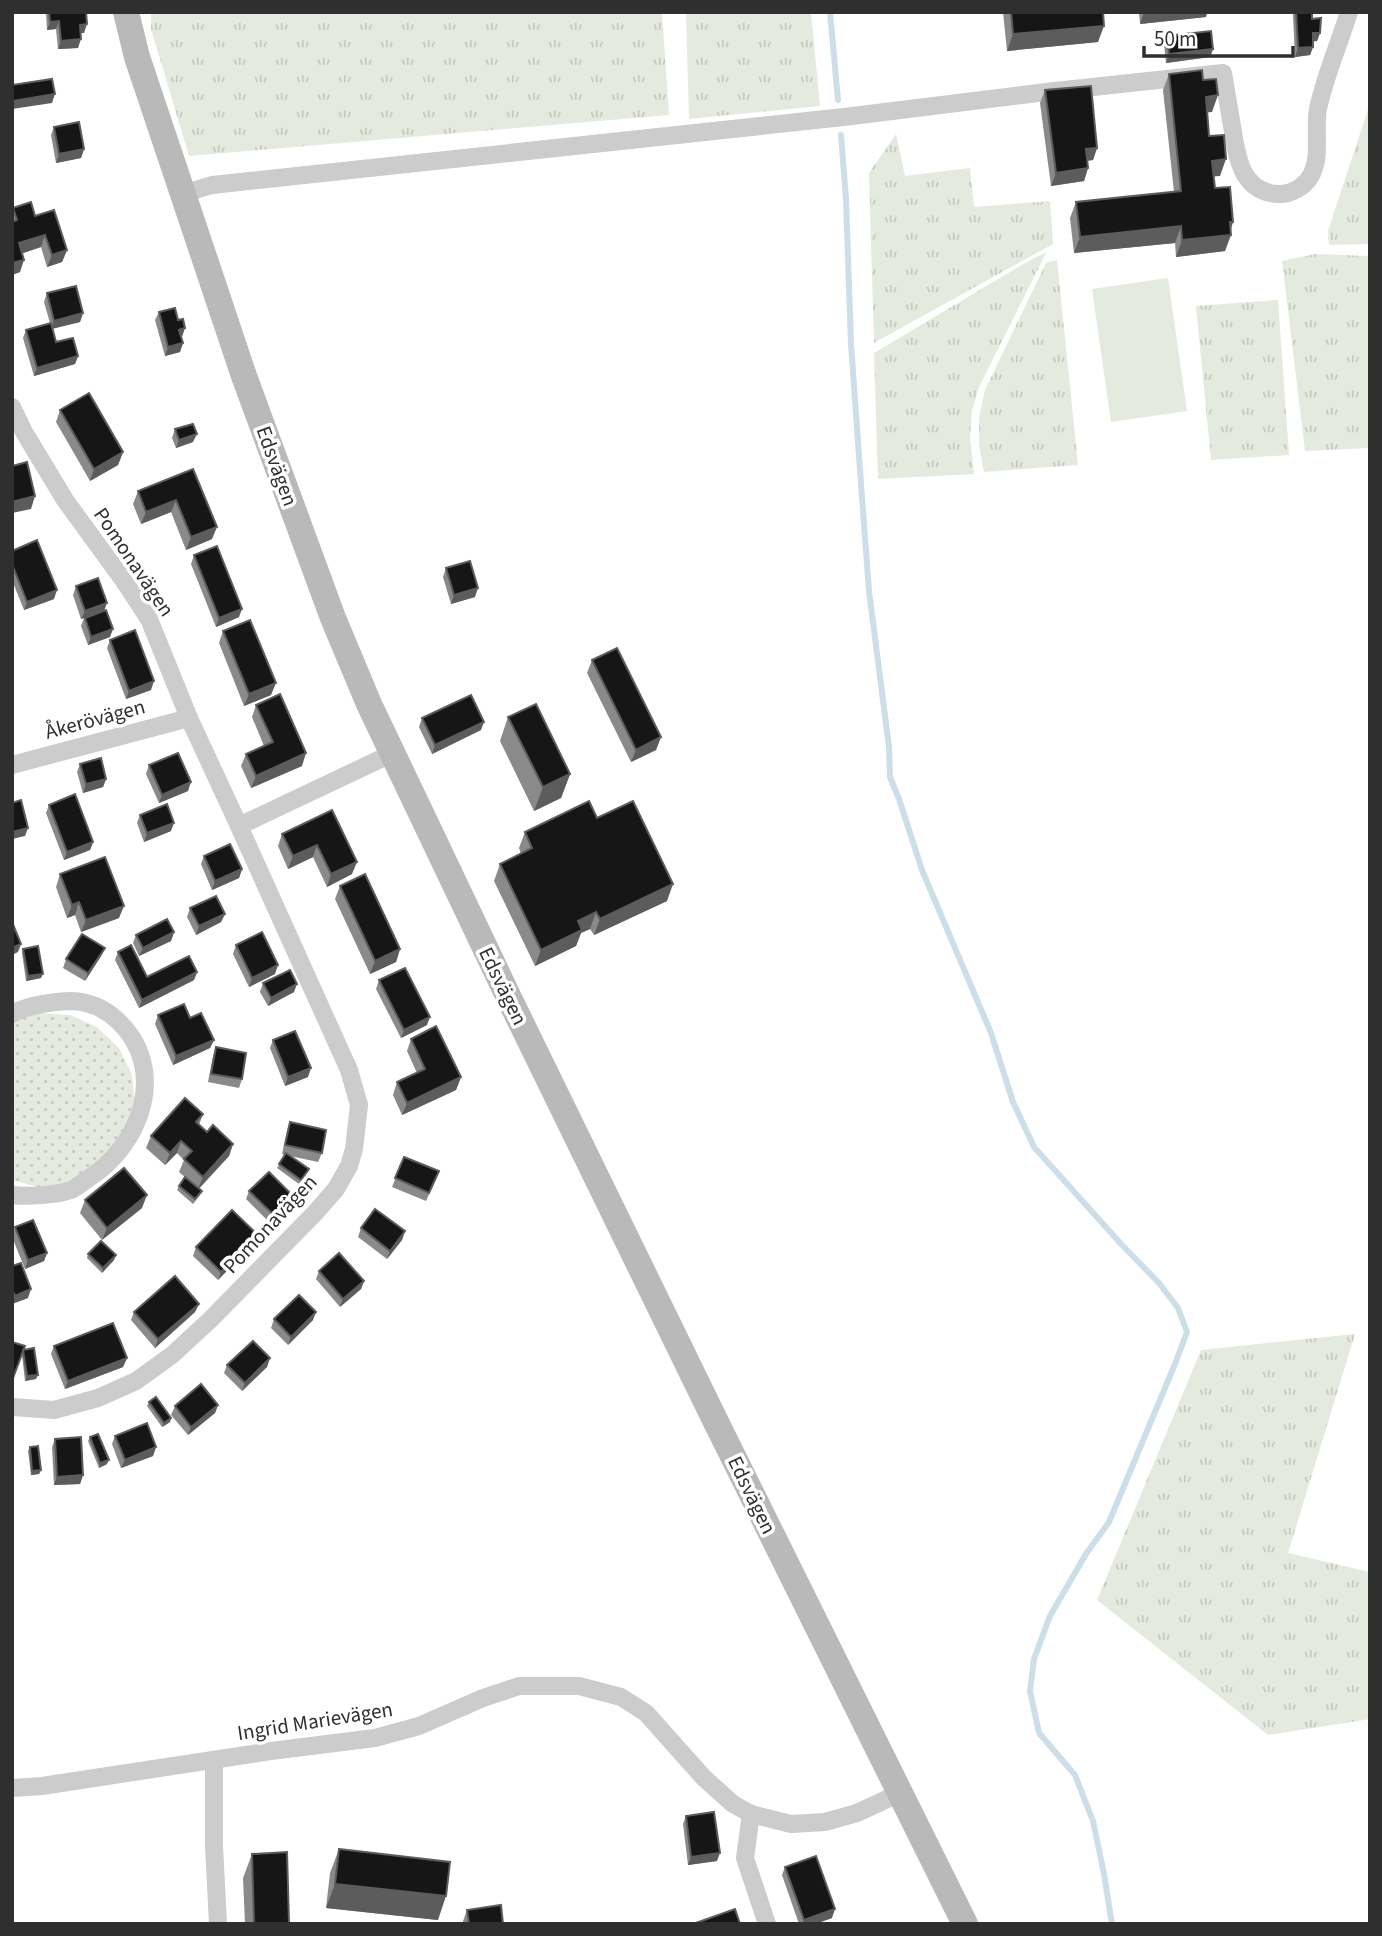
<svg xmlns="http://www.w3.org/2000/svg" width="1382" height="1936" font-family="'Source Sans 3',sans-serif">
	<defs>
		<pattern id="grass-tufts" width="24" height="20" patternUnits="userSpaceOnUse" patternTransform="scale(1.75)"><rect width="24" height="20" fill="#e5eade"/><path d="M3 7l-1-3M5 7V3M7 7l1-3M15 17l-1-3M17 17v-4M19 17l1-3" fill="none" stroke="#c5c9bf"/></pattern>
		<pattern id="park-dots" width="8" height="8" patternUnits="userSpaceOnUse" patternTransform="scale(1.75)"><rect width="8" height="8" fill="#e5eade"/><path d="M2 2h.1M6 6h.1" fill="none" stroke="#c5c9bf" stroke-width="1.8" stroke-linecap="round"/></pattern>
	</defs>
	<rect width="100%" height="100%" fill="#fff"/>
	<g fill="url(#grass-tufts)">
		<path d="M151,12h511l7,103 -480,41 -38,-127z"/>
		<path d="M686,12h125l9,94 -131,13z"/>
		<path d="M1370,103v141l-41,1 -1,-14z"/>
		<path d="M896,134l9,42 65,-8 4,39 76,-6 3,43 -179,99 -5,-170z"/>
		<path d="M1046,253l-67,134 -7,24 -2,27 4,36 -96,5 -4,-126 158,-94z"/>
		<path d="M1315,254l55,2v192l-65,3 -23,-190z"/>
		<path d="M1057,260l21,205 -94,7 -5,-27v-27l6,-28 61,-127z"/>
		<path d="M1278,300l11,155 -78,5 -15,-154z"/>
		<path d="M1355,1334l-67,219 82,19v147l-102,16 -171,-135 104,-250z"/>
	</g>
	<path fill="url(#park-dots)" d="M40,1013l30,2 27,12 22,21 13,27 3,29 -22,55 -48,27 -27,1 -26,-7v-160z"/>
	<path fill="#e5eade" d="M1168,278l19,133 -76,11 -19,-133z"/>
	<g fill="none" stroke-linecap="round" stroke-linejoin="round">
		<g stroke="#ccdee8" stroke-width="6">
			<path d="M830,12l8,88"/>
			<path d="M841,135l5,64 5,145 10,140 8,107 20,156 1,30 9,22 23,71 69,163 22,69 21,45 88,98 37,38 19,25 9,24 -12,32 -66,158 -23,32 -36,62 -16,43 -4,32 9,42 36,42 18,46 11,53 8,50"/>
		</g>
		<g stroke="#ccc" stroke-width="18">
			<path d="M182,194l30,-9 632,-68 202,-25 177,-19c3,18 6,35 9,53 5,29 8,66 46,68 12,1 26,-7 32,-17 12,-19 4,-46 8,-68 7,-33 21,-65 31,-97"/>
			<path d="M12,407l12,25 41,68 59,81 25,38 40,99 50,108"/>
			<path d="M12,765l177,-47"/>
			<path d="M12,1014c16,-9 39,-12 57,-13 19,0 34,6 48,19 52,48 25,124 -28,158 -6,4 -12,10 -18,12 -14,5 -44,7 -59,5"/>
			<path d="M12,1407l42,3 44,-12 38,-17 36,-26 38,-35 105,-107 21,-24 13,-23 5,-17 5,-44 -10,-35 -110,-244 152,-72"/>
			<path d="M214,1760v86l4,78"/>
			<path d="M12,1788l30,-2 229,-35 104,-13 44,-12 64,-28 36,-12h60l42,11 25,16 58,65 29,26 18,10 40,10 34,-2 32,-9 43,-20"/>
			<path d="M751,1814l-6,44 22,66"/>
		</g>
		<path stroke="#b9b9b9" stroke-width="26" d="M126,12l11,45 107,319 89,242 36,86 140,294 206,422 250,504"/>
	</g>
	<g fill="#8a8a8a">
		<path d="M46,12h40l-2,21h-3l-3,15 -20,1 -2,-20 -9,1z"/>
		<path d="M1003,12h100l-5,30 -91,9z"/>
		<path d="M1139,12h68l-1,5 -66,7z"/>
		<path d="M1294,12h18v7l8,14 -3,8h-4v6l-3,8 -15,2 -2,-42z"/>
		<path d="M1167,36l46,13 -3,8 -44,6 -2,-19z"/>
		<path d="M1169,74l34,6 9,32h-5l2,24 11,40h-6l1,12 18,34 -8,29 -49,6 -1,-14 -101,10 -4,-35 6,-16 98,-10 -11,-102z"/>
		<path d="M1045,90l52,58 -4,12 -5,1v7l-4,13 -33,5 -11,-83z"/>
		<path d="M54,127l30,22 -3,9 -25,5 -5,-28z"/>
		<path d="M13,208l22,8 32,34 -5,12 -15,5 -6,-20 -19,6 -2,19 -8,3v-64z"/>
		<path d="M47,293l36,20 -3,9 -28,7 4,13 22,14 -3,8 -41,12 -11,-38 3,-8 24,-7 -6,-21z"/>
		<path d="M159,312l19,8 7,8 -4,9 2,6 -3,9 -15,4 -10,-36z"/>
		<path d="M60,410l63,42 -5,13 -28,16 -34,-59z"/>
		<path d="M175,429l18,13 -17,6 -4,-10z"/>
		<path d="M193,469l19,70 -26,11 -15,-38 -30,12 -8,-20 5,-13z"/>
		<path d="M12,551l42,48 -30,11 -12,-30z"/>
		<path d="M194,555l45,62 -23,10 -25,-63z"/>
		<path d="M446,568l29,29 -24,7 -8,-27z"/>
		<path d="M76,586l28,24 6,27 -22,8 -7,-19 3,-8 -3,1 -8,-24z"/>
		<path d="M223,631l48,64 -27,11 -25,-63z"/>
		<path d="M110,640l41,50 -25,9 -19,-51z"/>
		<path d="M592,660l69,77 -5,13 -25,12 -44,-89z"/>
		<path d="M256,705l46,61 -51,22 -10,-22 5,-12 18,-8 -12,-29z"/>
		<path d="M508,717l62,57 -9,24 -27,13 -34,-70z"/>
		<path d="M422,718l59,12 -49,24 -13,-27z"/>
		<path d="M80,764l26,15 -3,8 -20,6 -6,-21z"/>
		<path d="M149,765l39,26 -29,12 -13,-29z"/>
		<path d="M49,805l44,37 -3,8 -26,10 -18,-47z"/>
		<path d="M332,810l20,64 -25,13 -14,-30 -25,12 -10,-23 4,-12z"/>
		<path d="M140,815l31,16 -27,11 -7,-19z"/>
		<path d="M597,818l70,83 -73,34 -4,-6 -9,4 -5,13 -41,20 -41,-85 6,-17 21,-10 -2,-6 6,-16z"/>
		<path d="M204,856l38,13 -3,9 -27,12 -11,-26z"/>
		<path d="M60,874l59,44 -38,14 -6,-17 -8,3 -11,-31z"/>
		<path d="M340,886l60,63 -4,13 -26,12 -35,-75z"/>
		<path d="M190,908l35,6 -4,8 -25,13 -9,-18z"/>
		<path d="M174,932l-3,9 -32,15 -6,-13 3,-8z"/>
		<path d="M236,945l39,29 -26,13 -16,-33z"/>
		<path d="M105,948l-4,8 -16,25 -22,-13 3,-9z"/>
		<path d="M23,949l18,29 -15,3 -4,-28z"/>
		<path d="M118,952l29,25 50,-5 -3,8 -55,28 -24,-48z"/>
		<path d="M379,980l48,45 -26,13 -25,-49z"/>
		<path d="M263,983l31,9 -26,14 -8,-14z"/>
		<path d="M158,1015l32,3 24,22 -4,8 -37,17 -18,-41z"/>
		<path d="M411,1039l50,38 -5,13 -54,25 -9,-20 4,-13 20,-9 -10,-22z"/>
		<path d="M273,1040l35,37 -23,9 -15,-38z"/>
		<path d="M216,1047l26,32 -3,9 -31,-6 5,-26z"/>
		<path d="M203,1114l-4,11 8,7 26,12 -4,12 -30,33 1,6 -7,9 -16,-14 2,-4 7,-8 -7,-6 5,-12 -7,-7 -12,12 -19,-17 5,-12z"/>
		<path d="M290,1122l32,31 -4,9 -28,-6 17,17 -8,11 -22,-16 8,-13 -3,-1 5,-23z"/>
		<path d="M404,1157l32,22 -10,22 -34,-14z"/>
		<path d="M249,1191l46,7 -3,9 -19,19 -27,-27z"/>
		<path d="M85,1200l57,8 -40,32 -22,-27z"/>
		<path d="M15,1227l32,26 -3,8 -19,8 -13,-32z"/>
		<path d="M361,1228l44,3 -3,9 -15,19 -29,-22z"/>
		<path d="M254,1243l-36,37 -25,-24 3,-9z"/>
		<path d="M88,1254l28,1 -2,5 -12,13 -15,-15z"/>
		<path d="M12,1266l16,32 -16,6z"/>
		<path d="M319,1271l45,10 -3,8 -21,18 -24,-28z"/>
		<path d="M199,1304l-4,8 -40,36 -24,-28 3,-8z"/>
		<path d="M274,1319l39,1 -25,25 -17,-17z"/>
		<path d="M12,1342l11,8 13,29 -11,2 -3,-26 -10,26z"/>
		<path d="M54,1346l73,12 -4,9 -58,22 -14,-35z"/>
		<path d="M270,1358l-3,9 -25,24 -18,-18 3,-8z"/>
		<path d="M149,1402l21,20 -8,5 -15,-21z"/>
		<path d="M218,1405l-3,8 -27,22 -17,-20 4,-9z"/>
		<path d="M115,1436l41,11 -3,9 -32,12 -9,-24z"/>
		<path d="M90,1437l17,27 -8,4 -11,-27z"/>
		<path d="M55,1439l28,36 -3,9 -26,1 -2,-38z"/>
		<path d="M30,1447l11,23 -2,4 -8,1 -3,-24z"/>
		<path d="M686,1816l31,45 -29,4 -5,-41z"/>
		<path d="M339,1849l99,71 -112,-12 4,-35z"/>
		<path d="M252,1854l37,70h-44l-2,-46z"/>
		<path d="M785,1867l47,51 -17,6h-16l-17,-49z"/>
		<path d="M467,1910l36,14h-41z"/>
	</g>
	<g fill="#5c5c5c">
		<path d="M1144,12h63l-1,5 -66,7z"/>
		<path d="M59,21l-3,8 -9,1 3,-8z"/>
		<path d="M87,24l-3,9h-7l3,-8z"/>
		<path d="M1104,26l-6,16 -91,9 6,-17z"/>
		<path d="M1313,33h7l-3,8 -7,1z"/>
		<path d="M81,39l-3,9 -20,1 3,-8z"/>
		<path d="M1313,47l-3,8 -15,2 3,-9z"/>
		<path d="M1213,49l-3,8 -44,6 3,-9z"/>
		<path d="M55,94l-3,9 -40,6 1,-8z"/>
		<path d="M1218,95l-6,17 -12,1 6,-16z"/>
		<path d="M1097,148l-4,12 -12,1 5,-12z"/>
		<path d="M84,149l-3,9 -25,5 3,-9z"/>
		<path d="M1226,159l-6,17 -14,1 6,-16z"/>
		<path d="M1088,168l-4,13 -33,5 5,-13z"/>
		<path d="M1230,222h3l-5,13h3l-6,16 -49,6 6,-17z"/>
		<path d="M1181,226l-6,17 -101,10 6,-16z"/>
		<path d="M45,235l-4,12 -26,9 4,-13z"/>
		<path d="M67,250l-5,12 -15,5 5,-12z"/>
		<path d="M24,260l-4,12 -8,3v-12z"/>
		<path d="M83,313l-3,9 -29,7 3,-8z"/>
		<path d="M185,328l-3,9 -6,1 3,-8z"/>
		<path d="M183,343l-3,9 -15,4 3,-9z"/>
		<path d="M78,356l-3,8 -41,12 3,-8z"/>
		<path d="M197,434l-4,8 -17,6 3,-8z"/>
		<path d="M123,452l-5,13 -28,16 4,-12z"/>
		<path d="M35,496l-4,13 -19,4v-11z"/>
		<path d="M176,500l-5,12 -30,12 5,-12z"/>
		<path d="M217,527l-5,12 -26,11 5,-13z"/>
		<path d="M478,588l-3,9 -24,7 3,-9z"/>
		<path d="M57,590l-3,9 -30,11 3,-8z"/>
		<path d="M107,603l-3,8 -23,8 4,-8z"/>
		<path d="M242,609l-3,8 -23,10 3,-9z"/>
		<path d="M113,629l-3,8 -22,8 3,-8z"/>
		<path d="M154,681l-3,9 -25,9 3,-8z"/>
		<path d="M276,683l-5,12 -27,11 5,-12z"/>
		<path d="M484,722l-3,8 -49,24 3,-9z"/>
		<path d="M661,737l-5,13 -25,12 5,-12z"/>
		<path d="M306,753l-4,13 -51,22 5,-12z"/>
		<path d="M570,774l-9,24 -27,13 9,-24z"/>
		<path d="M106,779l-3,8 -20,6 3,-9z"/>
		<path d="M191,782l-3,9 -29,12 3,-8z"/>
		<path d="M174,823l-3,8 -27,11 3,-9z"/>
		<path d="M28,828l-3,8 -13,3v-7z"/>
		<path d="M93,842l-3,8 -26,10 3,-8z"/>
		<path d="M317,845l-4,12 -25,12 5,-13z"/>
		<path d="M357,862l-5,12 -25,13 4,-13z"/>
		<path d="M242,869l-3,9 -27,12 3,-9z"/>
		<path d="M673,884l-6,17 -73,34 6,-16z"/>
		<path d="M79,902l-4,13 -8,3 5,-13z"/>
		<path d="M124,906l-5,12 -38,14 5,-12z"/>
		<path d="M596,912l-6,17 -9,4 -5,13 -41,20 6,-16 37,-29z"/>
		<path d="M225,914l-4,8 -25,13 3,-9z"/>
		<path d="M174,932l-3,9 -32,15 4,-8z"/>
		<path d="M21,944l-3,8 -6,3v-7z"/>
		<path d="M105,948l-4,8 -16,25 3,-8z"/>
		<path d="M400,949l-4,13 -26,12 5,-13z"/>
		<path d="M278,965l-3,9 -26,13 3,-9z"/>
		<path d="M197,972l-3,8 -55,28 3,-8z"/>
		<path d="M43,974l-2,4 -15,3 2,-5z"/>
		<path d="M297,984l-3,8 -26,14 3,-8z"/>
		<path d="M430,1017l-3,8 -26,13 3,-8z"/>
		<path d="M214,1040l-4,8 -37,17 3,-9z"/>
		<path d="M311,1068l-3,9 -23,9 3,-9z"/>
		<path d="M461,1077l-5,13 -54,25 5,-12z"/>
		<path d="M181,1141l-4,12 -12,12 5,-12z"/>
		<path d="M233,1144l-4,12 -31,33 5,-12z"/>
		<path d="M147,1195l-5,13 -40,32 5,-12z"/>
		<path d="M295,1198l-3,9 -19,19 3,-9z"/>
		<path d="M405,1231l-3,9 -15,19 3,-8z"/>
		<path d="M257,1234l-3,9 -36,37 3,-8z"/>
		<path d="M47,1253l-3,8 -19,8 3,-9z"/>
		<path d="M116,1255l-2,5 -12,13 1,-5z"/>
		<path d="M364,1281l-3,8 -21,18 3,-8z"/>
		<path d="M31,1289l-3,9 -16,6 3,-8z"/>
		<path d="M199,1304l-4,8 -40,36 3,-9z"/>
		<path d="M316,1312l-3,8 -25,25 3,-8z"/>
		<path d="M127,1358l-4,9 -58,22 3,-8z"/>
		<path d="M270,1358l-3,9 -25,24 3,-8z"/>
		<path d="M38,1375l-2,4 -11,2 2,-5z"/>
		<path d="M218,1405l-3,8 -27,22 3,-8z"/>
		<path d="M171,1418l-1,4 -8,5 2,-4z"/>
		<path d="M156,1447l-3,9 -32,12 4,-8z"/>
		<path d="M109,1460l-2,4 -8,4 1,-5z"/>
		<path d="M41,1470l-2,4 -8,1 1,-4z"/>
		<path d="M83,1475l-3,9 -26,1 3,-8z"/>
		<path d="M720,1853l-3,8 -29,4 3,-8z"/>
		<path d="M335,1884l111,12 -8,24 -112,-12z"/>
		<path d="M835,1909l-3,9 -17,6h-12l1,-4z"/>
	</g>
	<g fill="#161616" stroke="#5c5c5c" stroke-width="2">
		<path d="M49,12h37l1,12 -7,1 1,14 -20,2 -2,-20 -9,1z"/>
		<path d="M1011,12h92l1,14 -91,8z"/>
		<path d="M1296,12h16v7l9,-1 -1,15h-7v14l-15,1z"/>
		<path d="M1211,31l2,18 -44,5 -2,-18z"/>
		<path d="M1202,70l1,10 13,-1 2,16 -12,2 3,39 15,-1 2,24 -14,2 3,27 15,-1 3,35h-3l1,13 -49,5 -1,-14 -101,11 -4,-35 105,-11 -12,-117z"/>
		<path d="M52,79l3,15 -42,7 -1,-16z"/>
		<path d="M1091,86l6,62 -11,1 2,19 -32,5 -11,-83z"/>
		<path d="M79,122l5,27 -25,5 -5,-27z"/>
		<path d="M31,202l4,14 19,-6 13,40 -15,5 -7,-20 -26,8 5,17 -12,3v-41l5,-2 -4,-12z"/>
		<path d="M76,286l7,27 -29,8 -7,-28z"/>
		<path d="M175,308l3,12 5,-1 2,9 -6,2 4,13 -15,4 -9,-35z"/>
		<path d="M51,323l5,19 17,-4 5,18 -41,12 -11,-38z"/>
		<path d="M89,393l34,59 -29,17 -34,-59z"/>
		<path d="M193,424l4,10 -18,6 -4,-11z"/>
		<path d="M27,462l8,34 -23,6v-36z"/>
		<path d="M193,469l24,58 -26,10 -15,-37 -30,12 -8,-21z"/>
		<path d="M37,540l20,50 -30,12 -15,-38v-13z"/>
		<path d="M217,546l25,63 -23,9 -25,-63z"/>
		<path d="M470,561l8,27 -24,7 -8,-27z"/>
		<path d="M98,578l9,25 -22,8 -9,-25z"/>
		<path d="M106,610l7,19 -22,8 -6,-19z"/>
		<path d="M250,620l26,63 -27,11 -26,-63z"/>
		<path d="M135,630l19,51 -25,10 -19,-51z"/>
		<path d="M617,648l44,89 -25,13 -44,-90z"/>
		<path d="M280,694l26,59 -50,23 -10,-22 27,-12 -17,-37z"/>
		<path d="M471,695l13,27 -49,23 -13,-27z"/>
		<path d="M536,704l34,70 -27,13 -35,-70z"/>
		<path d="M178,753l13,29 -29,13 -13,-30z"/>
		<path d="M101,758l5,21 -20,5 -6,-20z"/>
		<path d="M75,794l18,48 -26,10 -18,-47z"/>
		<path d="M21,800l7,28 -16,4v-29z"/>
		<path d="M589,801l8,17 36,-17 40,83 -73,35 -4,-7 -18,9 4,9 -41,20 -41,-86 32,-16 -7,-16z"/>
		<path d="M167,804l7,19 -27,10 -7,-18z"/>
		<path d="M332,810l25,52 -26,12 -14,-29 -24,11 -11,-22z"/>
		<path d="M230,844l12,25 -27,12 -11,-25z"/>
		<path d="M105,857l19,49 -38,14 -7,-18 -7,3 -12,-31z"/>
		<path d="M365,874l35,75 -25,12 -35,-75z"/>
		<path d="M216,896l9,18 -26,12 -9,-18z"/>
		<path d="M167,919l7,13 -31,16 -7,-13z"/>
		<path d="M12,922l9,22 -9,4z"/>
		<path d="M262,932l16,33 -26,13 -16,-33z"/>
		<path d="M82,934l23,14 -17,25 -22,-14z"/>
		<path d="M131,945l16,32 42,-21 8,16 -55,28 -24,-48z"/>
		<path d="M38,946l5,28 -15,2 -5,-27z"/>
		<path d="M405,968l25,49 -26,13 -25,-50z"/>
		<path d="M290,970l7,14 -26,14 -8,-15z"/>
		<path d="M184,1004l6,14 11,-5 13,27 -38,16 -18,-41z"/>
		<path d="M436,1026l25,51 -54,26 -10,-21 28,-13 -14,-30z"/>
		<path d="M295,1031l16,37 -23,9 -15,-37z"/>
		<path d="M216,1047l30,6 -4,26 -31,-5z"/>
		<path d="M185,1098l18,16 -7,8 11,10 6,-7 20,19 -30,33 -19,-18 8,-8 -11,-10 -11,12 -19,-17z"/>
		<path d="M290,1122l36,8 -4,23 -37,-8z"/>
		<path d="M286,1153l23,16 -8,11 -22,-16z"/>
		<path d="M404,1157l35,14 -10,22 -34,-15z"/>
		<path d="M124,1168l23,27 -40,33 -22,-28z"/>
		<path d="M269,1172l26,26 -19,19 -27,-26z"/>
		<path d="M185,1177l17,14 -7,8 -16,-13z"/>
		<path d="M375,1209l30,22 -15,20 -29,-23z"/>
		<path d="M232,1210l25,24 -36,38 -25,-25z"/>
		<path d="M33,1220l14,33 -19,7 -13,-33z"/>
		<path d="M101,1241l15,14 -13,13 -15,-14z"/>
		<path d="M339,1253l25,28 -21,18 -24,-28z"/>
		<path d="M21,1263l10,26 -16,7 -3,-7v-23z"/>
		<path d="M175,1276l24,28 -41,35 -24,-27z"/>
		<path d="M299,1295l17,17 -25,25 -17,-18z"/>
		<path d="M113,1323l14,35 -59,23 -14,-35z"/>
		<path d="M253,1341l17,17 -25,25 -18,-18z"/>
		<path d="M12,1342l13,4 -12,32h-1z"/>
		<path d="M34,1348l4,27 -11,1 -4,-26z"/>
		<path d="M201,1384l17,21 -27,22 -16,-21z"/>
		<path d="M156,1397l15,21 -7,5 -15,-21z"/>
		<path d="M147,1423l9,24 -31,13 -10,-24z"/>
		<path d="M98,1434l11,26 -9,3 -10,-26z"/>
		<path d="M81,1437l2,38 -26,2 -2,-38z"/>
		<path d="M38,1446l3,24 -9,1 -2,-24z"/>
		<path d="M714,1812l6,41 -29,4 -5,-41z"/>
		<path d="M339,1849l111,13 -4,34 -111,-12z"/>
		<path d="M287,1852l2,72h-35l-2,-70z"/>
		<path d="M816,1856l19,53 -31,11 -19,-53z"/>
		<path d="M501,1905l2,19h-34l-2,-14z"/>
		<path d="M735,1909l5,15h-47z"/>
	</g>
	<g text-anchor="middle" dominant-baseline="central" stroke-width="7" stroke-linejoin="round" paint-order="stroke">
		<g font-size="21" fill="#2f2f2f" stroke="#fff">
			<text transform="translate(277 466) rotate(70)">Edsvägen</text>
			<text transform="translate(134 562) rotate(56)">Pomonavägen</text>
			<text transform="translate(95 719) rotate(-15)">Åkerövägen</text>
			<text transform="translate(503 986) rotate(64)">Edsvägen</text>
			<text transform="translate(270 1224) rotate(-47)">Pomonavägen</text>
			<text transform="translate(752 1495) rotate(64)">Edsvägen</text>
			<text transform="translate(315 1721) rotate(-9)">Ingrid Marievägen</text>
		</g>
	</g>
	<rect width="1382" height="1936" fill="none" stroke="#2f2f2f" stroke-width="28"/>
	<path d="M1144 46v10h149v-10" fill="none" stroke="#2f2f2f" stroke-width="3.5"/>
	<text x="1154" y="46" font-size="21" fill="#2f2f2f" stroke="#ffffff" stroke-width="5" paint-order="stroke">50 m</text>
</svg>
